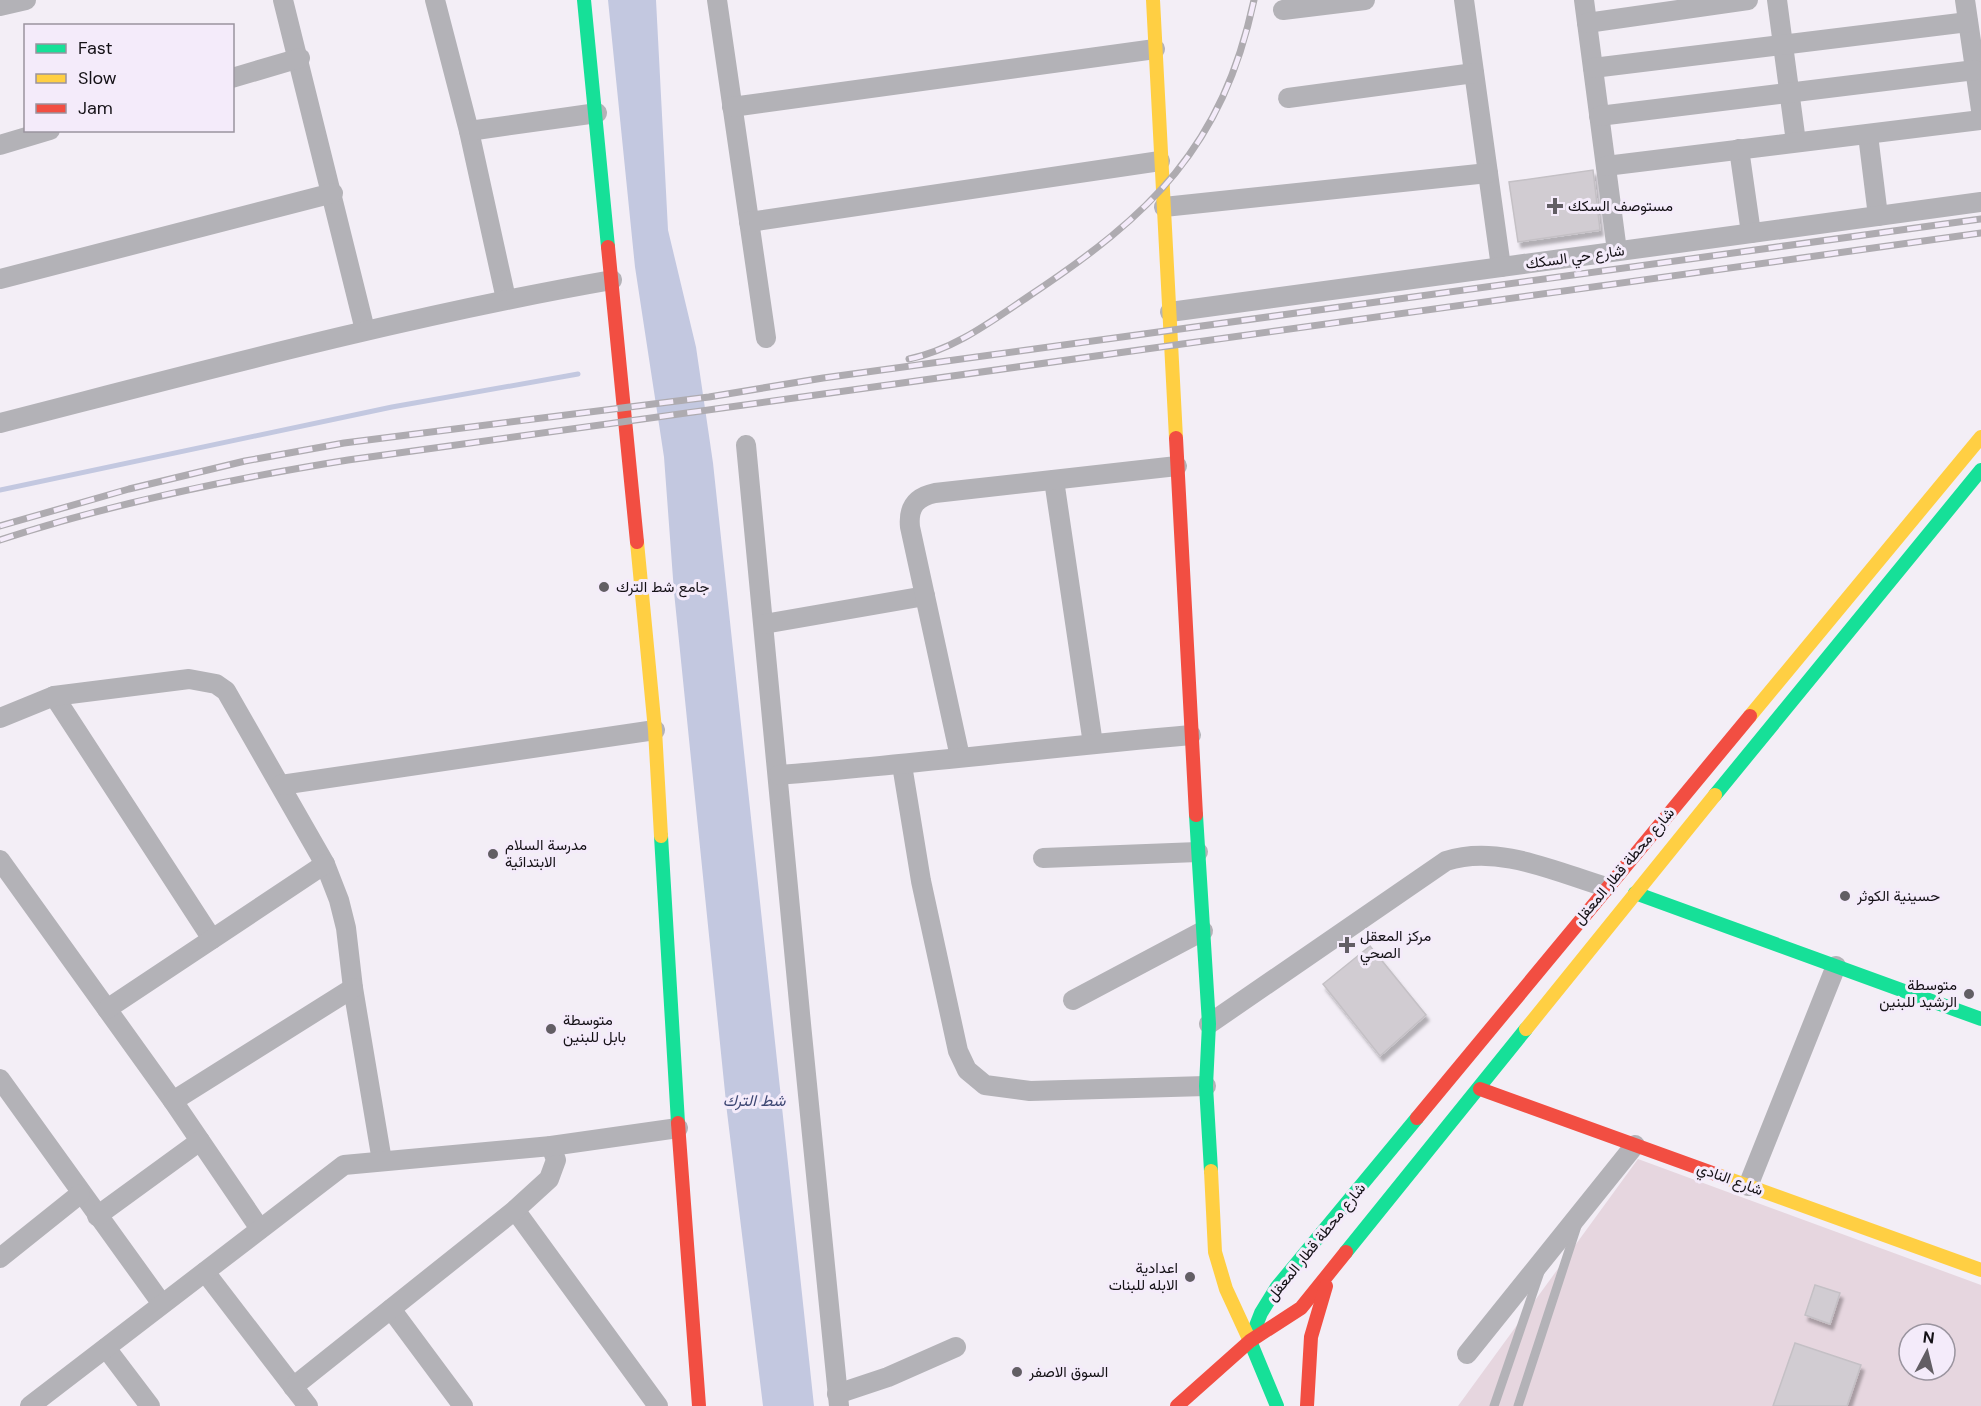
<svg xmlns="http://www.w3.org/2000/svg" width="1981" height="1406" font-family="'DM Sans',Vazirmatn,sans-serif">
	<defs>
		<filter id="shadow"><feDropShadow dx="3" dy="5.5" stdDeviation="1.5" flood-color="#0004"/></filter>
	</defs>
	<rect width="100%" height="100%" fill="#f3eef6"/>
	<path fill="#e6d6df" fill-rule="evenodd" d="M1638,1159l343,126v121h-523zM1909,1334h36v36h-36z"/>
	<path fill="#c3c8e0" d="M608,0h48l12,230 28,117 17,116 101,943h-51l-36,-294 -53,-520 -10,-135 -29,-190z"/>
	<g fill="none" stroke-linecap="round" stroke-linejoin="round">
		<path stroke="#c3c8e0" stroke-width="5" d="M0,490l392,-83 186,-33"/>
	</g>
	<g fill="#d1ccd2" stroke="#c4c0c5" stroke-width="1.5" filter="url(#shadow)">
		<path d="M1593,170l7,60 -82,12 -9,-60z"/>
		<path d="M1370,946l56,69 -46,41 -57,-72z"/>
		<path d="M1815,1285l25,8 -10,31 -25,-9z"/>
		<path d="M1795,1343l66,22 -14,41h-74z"/>
	</g>
	<g fill="none" stroke-linecap="round" stroke-linejoin="round">
		<g stroke="#b3b2b7" stroke-width="9">
			<path d="M1494,1406l46,-134"/>
			<path d="M1518,1406l59,-180"/>
		</g>
		<g stroke="#b3b2b7" stroke-width="20">
			<path d="M283,0l82,330"/>
			<path d="M435,0l34,131 37,168"/>
			<path d="M717,0l49,338"/>
			<path d="M1464,0l37,267"/>
			<path d="M1584,0l33,251"/>
			<path d="M1777,0l19,142"/>
			<path d="M1965,0l16,110"/>
			<path d="M0,6l26,-6"/>
			<path d="M1283,10l82,-10"/>
			<path d="M1587,23l161,-23"/>
			<path d="M1593,68l375,-46"/>
			<path d="M232,78l68,-20"/>
			<path d="M1288,98l186,-25"/>
			<path d="M732,107l423,-58"/>
			<path d="M1599,116l376,-46"/>
			<path d="M469,131l128,-18"/>
			<path d="M1868,135l10,81"/>
			<path d="M0,145l50,-15"/>
			<path d="M1739,149l12,84"/>
			<path d="M1606,166l375,-46"/>
			<path d="M1164,207l324,-34"/>
			<path d="M749,222l411,-61"/>
			<path d="M0,279l333,-86"/>
			<path d="M1170,312l811,-110"/>
			<path d="M0,423c203,-52 406,-107 612,-143"/>
			<path d="M746,445c32,320 59,641 93,961"/>
			<path d="M1054,480l39,264"/>
			<path d="M764,624l161,-28"/>
			<path d="M54,696l158,243"/>
			<path d="M0,718l54,-22 135,-17 27,5 10,7 99,173 14,36 7,28 7,60 29,173"/>
			<path d="M960,757l-50,-230c-2,-20 6,-30 25,-34l242,-27"/>
			<path d="M902,765l19,116 37,170 9,19 18,15 45,6 176,-5"/>
			<path d="M779,775c137,-11 274,-28 412,-40"/>
			<path d="M281,785l374,-55"/>
			<path d="M1043,858l155,-6"/>
			<path d="M0,860l173,241 87,128"/>
			<path d="M1073,1000l130,-69"/>
			<path d="M107,1009l218,-145"/>
			<path d="M1209,1024l237,-163c52,-17 110,11 160,26"/>
			<path d="M0,1079l162,225"/>
			<path d="M173,1101l180,-113"/>
			<path d="M1748,1186l88,-220"/>
			<path d="M515,1210l143,196"/>
			<path d="M97,1216l103,-75"/>
			<path d="M0,1258l80,-64"/>
			<path d="M205,1272l103,134"/>
			<path d="M391,1309l72,97"/>
			<path d="M106,1348l44,58"/>
			<path d="M1467,1354l168,-209"/>
			<path d="M293,1387l222,-177 34,-31 7,-19 -5,-14"/>
			<path d="M837,1394l51,-17 68,-30"/>
			<path d="M30,1406l314,-241 207,-19 127,-18"/>
		</g>
		<g stroke="#16e098" stroke-width="14">
			<path d="M584,0l24,247"/>
			<path d="M1715,795l266,-325"/>
			<path d="M1196,815l13,209 -3,62 5,85"/>
			<path d="M661,836l17,287"/>
			<path d="M1635,893l346,126"/>
			<path d="M1346,1252l180,-223"/>
			<path d="M1250,1341l11,-28 16,-26 140,-169"/>
			<path d="M1250,1341l27,65"/>
		</g>
		<g stroke="#ffcf43" stroke-width="14">
			<path d="M1153,0l23,438"/>
			<path d="M637,542l18,188 6,106"/>
			<path d="M1750,716l231,-279"/>
			<path d="M1526,1029l189,-234"/>
			<path d="M1211,1171l4,81 11,37 24,52"/>
			<path d="M1718,1175l263,95"/>
		</g>
		<g stroke="#f24e42" stroke-width="14">
			<path d="M608,247l29,295"/>
			<path d="M1176,438l20,377"/>
			<path d="M1480,1089l238,86"/>
			<path d="M1417,1118l333,-402"/>
			<path d="M678,1123l21,283"/>
			<path d="M1177,1406l73,-65 51,-33 45,-56"/>
			<path d="M1307,1406l4,-69 15,-51"/>
		</g>
		<g stroke="#aeabb0" stroke-width="7">
			<g id="rail">
				<path d="M909,359c46,-10 81,-37 120,-63 122,-81 193,-148 225,-296"/>
				<path d="M0,526l129,-37 116,-28 99,-18 365,-46 114,-19 1158,-159"/>
				<path d="M0,540c113,-37 230,-61 348,-80l1633,-227"/>
			</g>
		</g>
		<use href="#rail" stroke="#f4ebfa" stroke-width="4.5" stroke-dasharray="14" stroke-linecap="butt"/>
	</g>
	<g fill="#625e64" stroke="#f4ebfa" stroke-width="2">
		<path d="M1552 197h6v6h6v6h-6v6h-6v-6h-6v-6h6z"/>
		<circle cx="604" cy="587" r="6"/>
		<circle cx="493" cy="854" r="6"/>
		<circle cx="1845" cy="896" r="6"/>
		<path d="M1344 936h6v6h6v6h-6v6h-6v-6h-6v-6h6z"/>
		<circle cx="1969" cy="994" r="6"/>
		<circle cx="551" cy="1029" r="6"/>
		<circle cx="1190" cy="1277" r="6"/>
		<circle cx="1017" cy="1372" r="6"/>
	</g>
	<g text-anchor="middle" dominant-baseline="central" stroke-width="6" stroke-linejoin="round" paint-order="stroke">
		<g font-size="15" fill="#141116" stroke="#f4ebfa" text-anchor="start">
			<text x="1568" y="206">مستوصف السكك</text>
			<text x="616" y="587">جامع شط الترك</text>
			<text x="505" y="845">مدرسة السلام<tspan x="505" dy="17">الابتدائية</tspan></text>
			<text x="1857" y="896">حسينية الكوثر</text>
			<text x="1360" y="936">مركز المعقل<tspan x="1360" dy="17">الصحي</tspan></text>
			<text x="1957" y="985" text-anchor="end">متوسطة<tspan x="1957" dy="17">الرشيد للبنين</tspan></text>
			<text x="563" y="1020">متوسطة<tspan x="563" dy="17">بابل للبنين</tspan></text>
			<text x="1178" y="1268" text-anchor="end">اعدادية<tspan x="1178" dy="17">الابله للبنات</tspan></text>
			<text x="1029" y="1372">السوق الاصفر</text>
		</g>
		<g font-size="15" fill="#141116" stroke="#f4ebfa">
			<text transform="translate(1575 257) rotate(-8)">شارع حي السكك</text>
			<text transform="translate(1624 866) rotate(-50)">شارع محطة قطار المعقل</text>
			<text transform="translate(1730 1179) rotate(20)">شارع النادي</text>
			<text transform="translate(1316 1242) rotate(-51)">شارع محطة قطار المعقل</text>
		</g>
		<g font-size="16" font-style="italic" fill="#3d4773" stroke="#f4ebfa">
			<text x="754" y="1100">شط الترك</text>
		</g>
	</g>
	<rect x="24" y="24" width="210" height="108" fill="#f4ebfa" stroke="#9a949f" stroke-width="1.5"/>
	<rect x="36" y="44" width="30" height="9" fill="#16e098" stroke="#9a949f" stroke-width="1.5"/>
	<text x="78" y="54" font-size="18" fill="#141116">Fast</text>
	<rect x="36" y="74" width="30" height="9" fill="#ffcf43" stroke="#9a949f" stroke-width="1.5"/>
	<text x="78" y="84" font-size="18" fill="#141116">Slow</text>
	<rect x="36" y="104" width="30" height="9" fill="#f24e42" stroke="#9a949f" stroke-width="1.5"/>
	<text x="78" y="114" font-size="18" fill="#141116">Jam</text>
	<g transform="translate(1927 1352) rotate(7)"><circle r="28" fill="#f4ebfa" stroke="#9a949f" stroke-width="1.5"/>
	<path d="M0-4.5L10 22L0 15L-10 22Z" fill="#625e64"/>
	<text y="-9" font-size="16" font-weight="bold" text-anchor="middle" fill="#141116">N</text>
	</g>
</svg>
